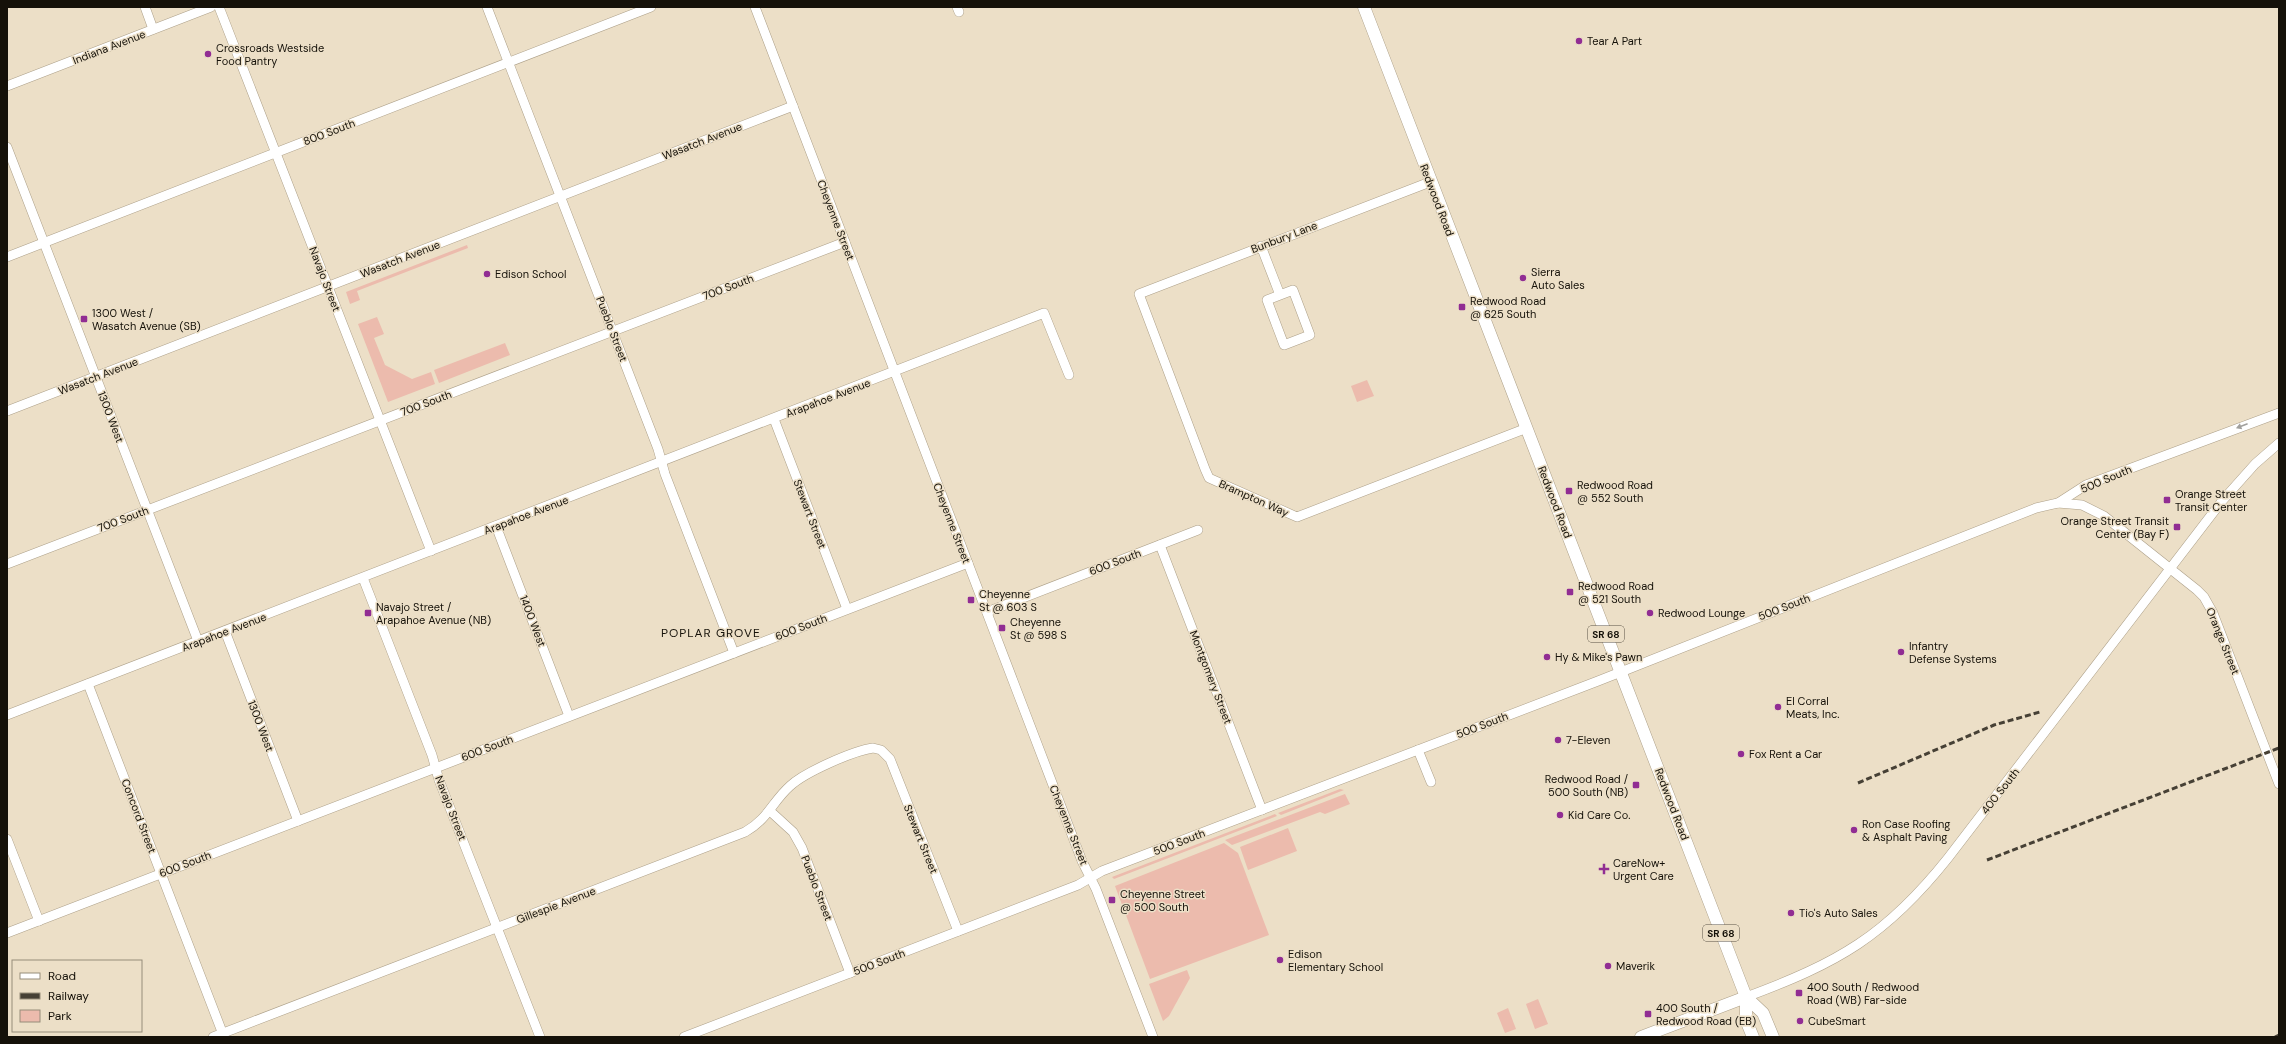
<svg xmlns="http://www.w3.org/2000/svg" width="2286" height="1044" font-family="'DM Sans',sans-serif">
	<rect width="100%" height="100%" fill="#ecdfc7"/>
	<g fill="#ecbbad">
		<path d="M467,245l1,3 -111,43 3,9 -10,4 -4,-12z"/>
		<path d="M377,317l7,17 -10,4 11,27 27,14 19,-7 4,12 -47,18 -30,-78z"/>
		<path d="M505,343l5,12 -71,28 -5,-13z"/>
		<path d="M1367,380l7,16 -17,6 -6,-16z"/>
		<path d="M1340,789l4,1 -63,25 -3,-2z"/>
		<path d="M1345,794l5,10 -25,10 -5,-2 -88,33 -7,-5z"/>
		<path d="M1275,814l2,2 -163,63 -2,-2z"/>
		<path d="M1288,828l9,23 -49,19 -8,-23z"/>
		<path d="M1224,843l14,10 31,82 -119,44 -35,-93z"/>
		<path d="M1187,970l3,8 -21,38 -6,5 -14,-37z"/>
		<path d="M1538,999l10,25 -13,5 -9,-25z"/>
		<path d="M1508,1008l8,21 -11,4 -8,-20z"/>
	</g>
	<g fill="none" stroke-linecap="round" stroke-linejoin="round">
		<g stroke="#ada089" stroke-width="10">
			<g id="minor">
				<path d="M145,7l8,22"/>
				<path d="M219,7l212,544"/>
				<path d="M487,7l171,442 7,25 69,179"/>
				<path d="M755,7l327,854 14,28 57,148"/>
				<path d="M957,7l2,5"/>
				<path d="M7,86l204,-79"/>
				<path d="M7,147l191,494"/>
				<path d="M1430,182l-291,112 66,175 4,9 88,39 230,-89"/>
				<path d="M1261,246l19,49 13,-5 17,45 -26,10 -17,-45 13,-5"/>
				<path d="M7,257l644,-250"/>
				<path d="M7,411l786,-305"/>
				<path d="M774,419l73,190"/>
				<path d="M2058,503l24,2 22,11 93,74 7,7 9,16 66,171"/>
				<path d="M496,526l73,190"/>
				<path d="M1160,545l102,265"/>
				<path d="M7,564l838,-322"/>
				<path d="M363,578l69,177 7,25 101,257"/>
				<path d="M987,612l211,-82"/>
				<path d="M225,631l73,190"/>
				<path d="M88,684l136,353"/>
				<path d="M7,715l1037,-402 25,62"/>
				<path d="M1418,750l13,32"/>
				<path d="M770,811l23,21 9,16 48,125"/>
				<path d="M7,839l32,82"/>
				<path d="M7,933l961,-370"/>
				<path d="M1746,997c92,-34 140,-61 202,-139l274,-357 33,-37 24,-21"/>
				<path d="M213,1037l532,-205c24,-14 27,-30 45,-46 15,-14 63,-35 83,-38l8,2 9,9 68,172"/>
				<path d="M684,1037l394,-152 24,-14 496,-190 438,-173 22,-5 28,-18 193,-72"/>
			</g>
		</g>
		<g stroke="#ada089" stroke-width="13">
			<g id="major">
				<path d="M1364,7l382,990v23l7,17"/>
				<path d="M1746,997l17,16 10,24"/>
				<path d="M1641,1037l105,-40"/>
			</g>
		</g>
		<use href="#minor" stroke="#fff" stroke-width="9"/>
		<use href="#major" stroke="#fff" stroke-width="12"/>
		<g stroke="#464035" stroke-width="3" stroke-dasharray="6 3" stroke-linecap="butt">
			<path d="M1858,783l136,-58 46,-13"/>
			<path d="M1987,860l292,-112"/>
			<path d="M2275,1037l4,-2"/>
		</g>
	</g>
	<defs><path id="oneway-solid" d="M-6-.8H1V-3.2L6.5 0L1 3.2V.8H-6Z"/></defs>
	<use fill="#a1a09d" href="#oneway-solid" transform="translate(2242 426) rotate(159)"/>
	<g fill="#912d93" stroke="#ecdfc7" stroke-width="1.5">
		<circle cx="1579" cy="41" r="4"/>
		<circle cx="208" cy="54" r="4"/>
		<circle cx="487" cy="274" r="4"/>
		<circle cx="1523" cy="278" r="4"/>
		<rect x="1458" y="303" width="8" height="8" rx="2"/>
		<rect x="80" y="315" width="8" height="8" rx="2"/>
		<rect x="1565" y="487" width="8" height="8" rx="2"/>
		<rect x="2163" y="496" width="8" height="8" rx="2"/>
		<rect x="2173" y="523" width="8" height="8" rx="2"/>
		<rect x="1566" y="588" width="8" height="8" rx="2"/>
		<rect x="967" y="596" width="8" height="8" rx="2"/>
		<rect x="364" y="609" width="8" height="8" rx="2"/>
		<circle cx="1650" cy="613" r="4"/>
		<rect x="998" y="624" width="8" height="8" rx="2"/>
		<circle cx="1901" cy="652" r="4"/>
		<circle cx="1547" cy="657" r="4"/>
		<circle cx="1778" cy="707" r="4"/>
		<circle cx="1558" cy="740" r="4"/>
		<circle cx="1741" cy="754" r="4"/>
		<rect x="1632" y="781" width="8" height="8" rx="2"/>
		<circle cx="1560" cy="815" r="4"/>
		<circle cx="1854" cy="830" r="4"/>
		<path d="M1602 863h4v4h4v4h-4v4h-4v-4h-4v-4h4z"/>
		<rect x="1108" y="896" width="8" height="8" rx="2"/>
		<circle cx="1791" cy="913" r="4"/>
		<circle cx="1280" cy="960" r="4"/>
		<circle cx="1608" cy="966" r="4"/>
		<rect x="1795" y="989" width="8" height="8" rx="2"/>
		<rect x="1644" y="1010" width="8" height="8" rx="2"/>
		<circle cx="1800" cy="1021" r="4"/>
	</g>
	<g text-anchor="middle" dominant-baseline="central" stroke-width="3" stroke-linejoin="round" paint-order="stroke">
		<g fill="#ecdfc7" stroke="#564f42" stroke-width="1">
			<rect x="1588" y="626" width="36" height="16" rx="3"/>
			<rect x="1703" y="925" width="36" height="16" rx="3"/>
		</g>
		<g font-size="10" font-weight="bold" fill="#151109">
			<text x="1606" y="634">SR 68</text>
			<text x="1721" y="933">SR 68</text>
		</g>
		<g font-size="11" fill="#151109" stroke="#ecdfc7" text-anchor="start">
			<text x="1587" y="41">Tear A Part</text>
			<text x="216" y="48">Crossroads Westside<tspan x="216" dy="13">Food Pantry</tspan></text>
			<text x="1531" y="272">Sierra<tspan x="1531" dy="13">Auto Sales</tspan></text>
			<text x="495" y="274">Edison School</text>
			<text x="1470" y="301">Redwood Road<tspan x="1470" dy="13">@ 625 South</tspan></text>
			<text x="92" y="313">1300 West /<tspan x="92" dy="13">Wasatch Avenue (SB)</tspan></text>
			<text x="1577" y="485">Redwood Road<tspan x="1577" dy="13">@ 552 South</tspan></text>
			<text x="2175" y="494">Orange Street<tspan x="2175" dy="13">Transit Center</tspan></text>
			<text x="2169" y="521" text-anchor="end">Orange Street Transit<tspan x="2169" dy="13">Center (Bay F)</tspan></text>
			<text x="1578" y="586">Redwood Road<tspan x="1578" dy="13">@ 521 South</tspan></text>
			<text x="979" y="594">Cheyenne<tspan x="979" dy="13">St @ 603 S</tspan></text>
			<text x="376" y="607">Navajo Street /<tspan x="376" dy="13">Arapahoe Avenue (NB)</tspan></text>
			<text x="1658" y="613">Redwood Lounge</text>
			<text x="1010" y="622">Cheyenne<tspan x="1010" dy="13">St @ 598 S</tspan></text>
			<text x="1909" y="646">Infantry<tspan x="1909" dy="13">Defense Systems</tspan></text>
			<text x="1555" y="657">Hy &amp; Mike's Pawn</text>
			<text x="1786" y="701">El Corral<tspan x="1786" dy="13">Meats, Inc.</tspan></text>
			<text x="1566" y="740">7-Eleven</text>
			<text x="1749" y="754">Fox Rent a Car</text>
			<text x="1628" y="779" text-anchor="end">Redwood Road /<tspan x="1628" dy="13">500 South (NB)</tspan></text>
			<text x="1568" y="815">Kid Care Co.</text>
			<text x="1862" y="824">Ron Case Roofing<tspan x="1862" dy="13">&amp; Asphalt Paving</tspan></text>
			<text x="1613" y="863">CareNow+<tspan x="1613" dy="13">Urgent Care</tspan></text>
			<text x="1120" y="894">Cheyenne Street<tspan x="1120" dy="13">@ 500 South</tspan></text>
			<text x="1799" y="913">Tio's Auto Sales</text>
			<text x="1288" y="954">Edison<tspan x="1288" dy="13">Elementary School</tspan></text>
			<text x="1616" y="966">Maverik</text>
			<text x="1807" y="987">400 South / Redwood<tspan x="1807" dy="13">Road (WB) Far-side</tspan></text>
			<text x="1656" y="1008">400 South /<tspan x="1656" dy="13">Redwood Road (EB)</tspan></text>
			<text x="1808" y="1021">CubeSmart</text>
		</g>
		<g font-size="11" fill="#151109" stroke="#ecdfc7">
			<text transform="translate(109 47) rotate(-21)">Indiana Avenue</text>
			<text transform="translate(329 132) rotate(-21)">800 South</text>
			<text transform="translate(702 141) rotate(-21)">Wasatch Avenue</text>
			<text transform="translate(1437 200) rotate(69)">Redwood Road</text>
			<text transform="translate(836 220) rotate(69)">Cheyenne Street</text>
			<text transform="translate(1284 237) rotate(-21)">Bunbury Lane</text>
			<text transform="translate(400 259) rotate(-21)">Wasatch Avenue</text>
			<text transform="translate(325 279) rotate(69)">Navajo Street</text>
			<text transform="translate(728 287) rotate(-21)">700 South</text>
			<text transform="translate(612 329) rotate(69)">Pueblo Street</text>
			<text transform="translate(98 376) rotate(-21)">Wasatch Avenue</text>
			<text transform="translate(828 398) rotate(-21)">Arapahoe Avenue</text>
			<text transform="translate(426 403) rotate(-21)">700 South</text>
			<text transform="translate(111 417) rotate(69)">1300 West</text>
			<text transform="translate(2106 479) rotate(-23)">500 South</text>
			<text transform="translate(1254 498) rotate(24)">Brampton Way</text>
			<text transform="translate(1555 502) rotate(69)">Redwood Road</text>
			<text transform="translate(810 514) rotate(69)">Stewart Street</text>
			<text transform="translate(526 515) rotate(-21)">Arapahoe Avenue</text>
			<text transform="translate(123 519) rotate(-21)">700 South</text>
			<text transform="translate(952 523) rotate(69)">Cheyenne Street</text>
			<text transform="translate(1115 562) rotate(-21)">600 South</text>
			<text transform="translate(1784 607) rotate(-21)">500 South</text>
			<text transform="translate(533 621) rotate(69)">1400 West</text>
			<text transform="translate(801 627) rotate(-21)">600 South</text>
			<text transform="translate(224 632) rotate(-21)">Arapahoe Avenue</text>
			<text transform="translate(2223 641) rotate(68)">Orange Street</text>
			<text transform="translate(1211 677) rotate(69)">Montgomery Street</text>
			<text transform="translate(1482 725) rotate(-21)">500 South</text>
			<text transform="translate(261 726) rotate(69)">1300 West</text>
			<text transform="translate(487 748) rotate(-21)">600 South</text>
			<text transform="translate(2000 791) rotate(-52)">400 South</text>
			<text transform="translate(1672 804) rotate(69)">Redwood Road</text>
			<text transform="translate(451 808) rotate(69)">Navajo Street</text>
			<text transform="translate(139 816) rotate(69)">Concord Street</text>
			<text transform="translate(1069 825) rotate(68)">Cheyenne Street</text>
			<text transform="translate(921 839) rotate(68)">Stewart Street</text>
			<text transform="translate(1179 842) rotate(-21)">500 South</text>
			<text transform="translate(185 864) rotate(-21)">600 South</text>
			<text transform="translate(817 888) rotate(69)">Pueblo Street</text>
			<text transform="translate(556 905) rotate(-21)">Gillespie Avenue</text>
			<text transform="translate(879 962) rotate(-21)">500 South</text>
		</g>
		<g font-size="12" letter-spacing="1" fill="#151109" stroke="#ecdfc7">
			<text x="711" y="633">POPLAR GROVE</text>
		</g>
	</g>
	<rect width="2286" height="1044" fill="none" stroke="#151109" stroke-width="16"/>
	<rect x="12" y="960" width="130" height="72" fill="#ecdfc7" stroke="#968d7b"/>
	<rect x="20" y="973" width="20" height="6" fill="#ffffff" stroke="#968d7b"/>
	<text x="48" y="980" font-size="12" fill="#151109">Road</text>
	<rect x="20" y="993" width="20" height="6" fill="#464035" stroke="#968d7b"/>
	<text x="48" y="1000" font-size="12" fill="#151109">Railway</text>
	<rect x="20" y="1010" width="20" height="12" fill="#ecbbad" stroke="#968d7b"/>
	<text x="48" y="1020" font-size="12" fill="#151109">Park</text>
</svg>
